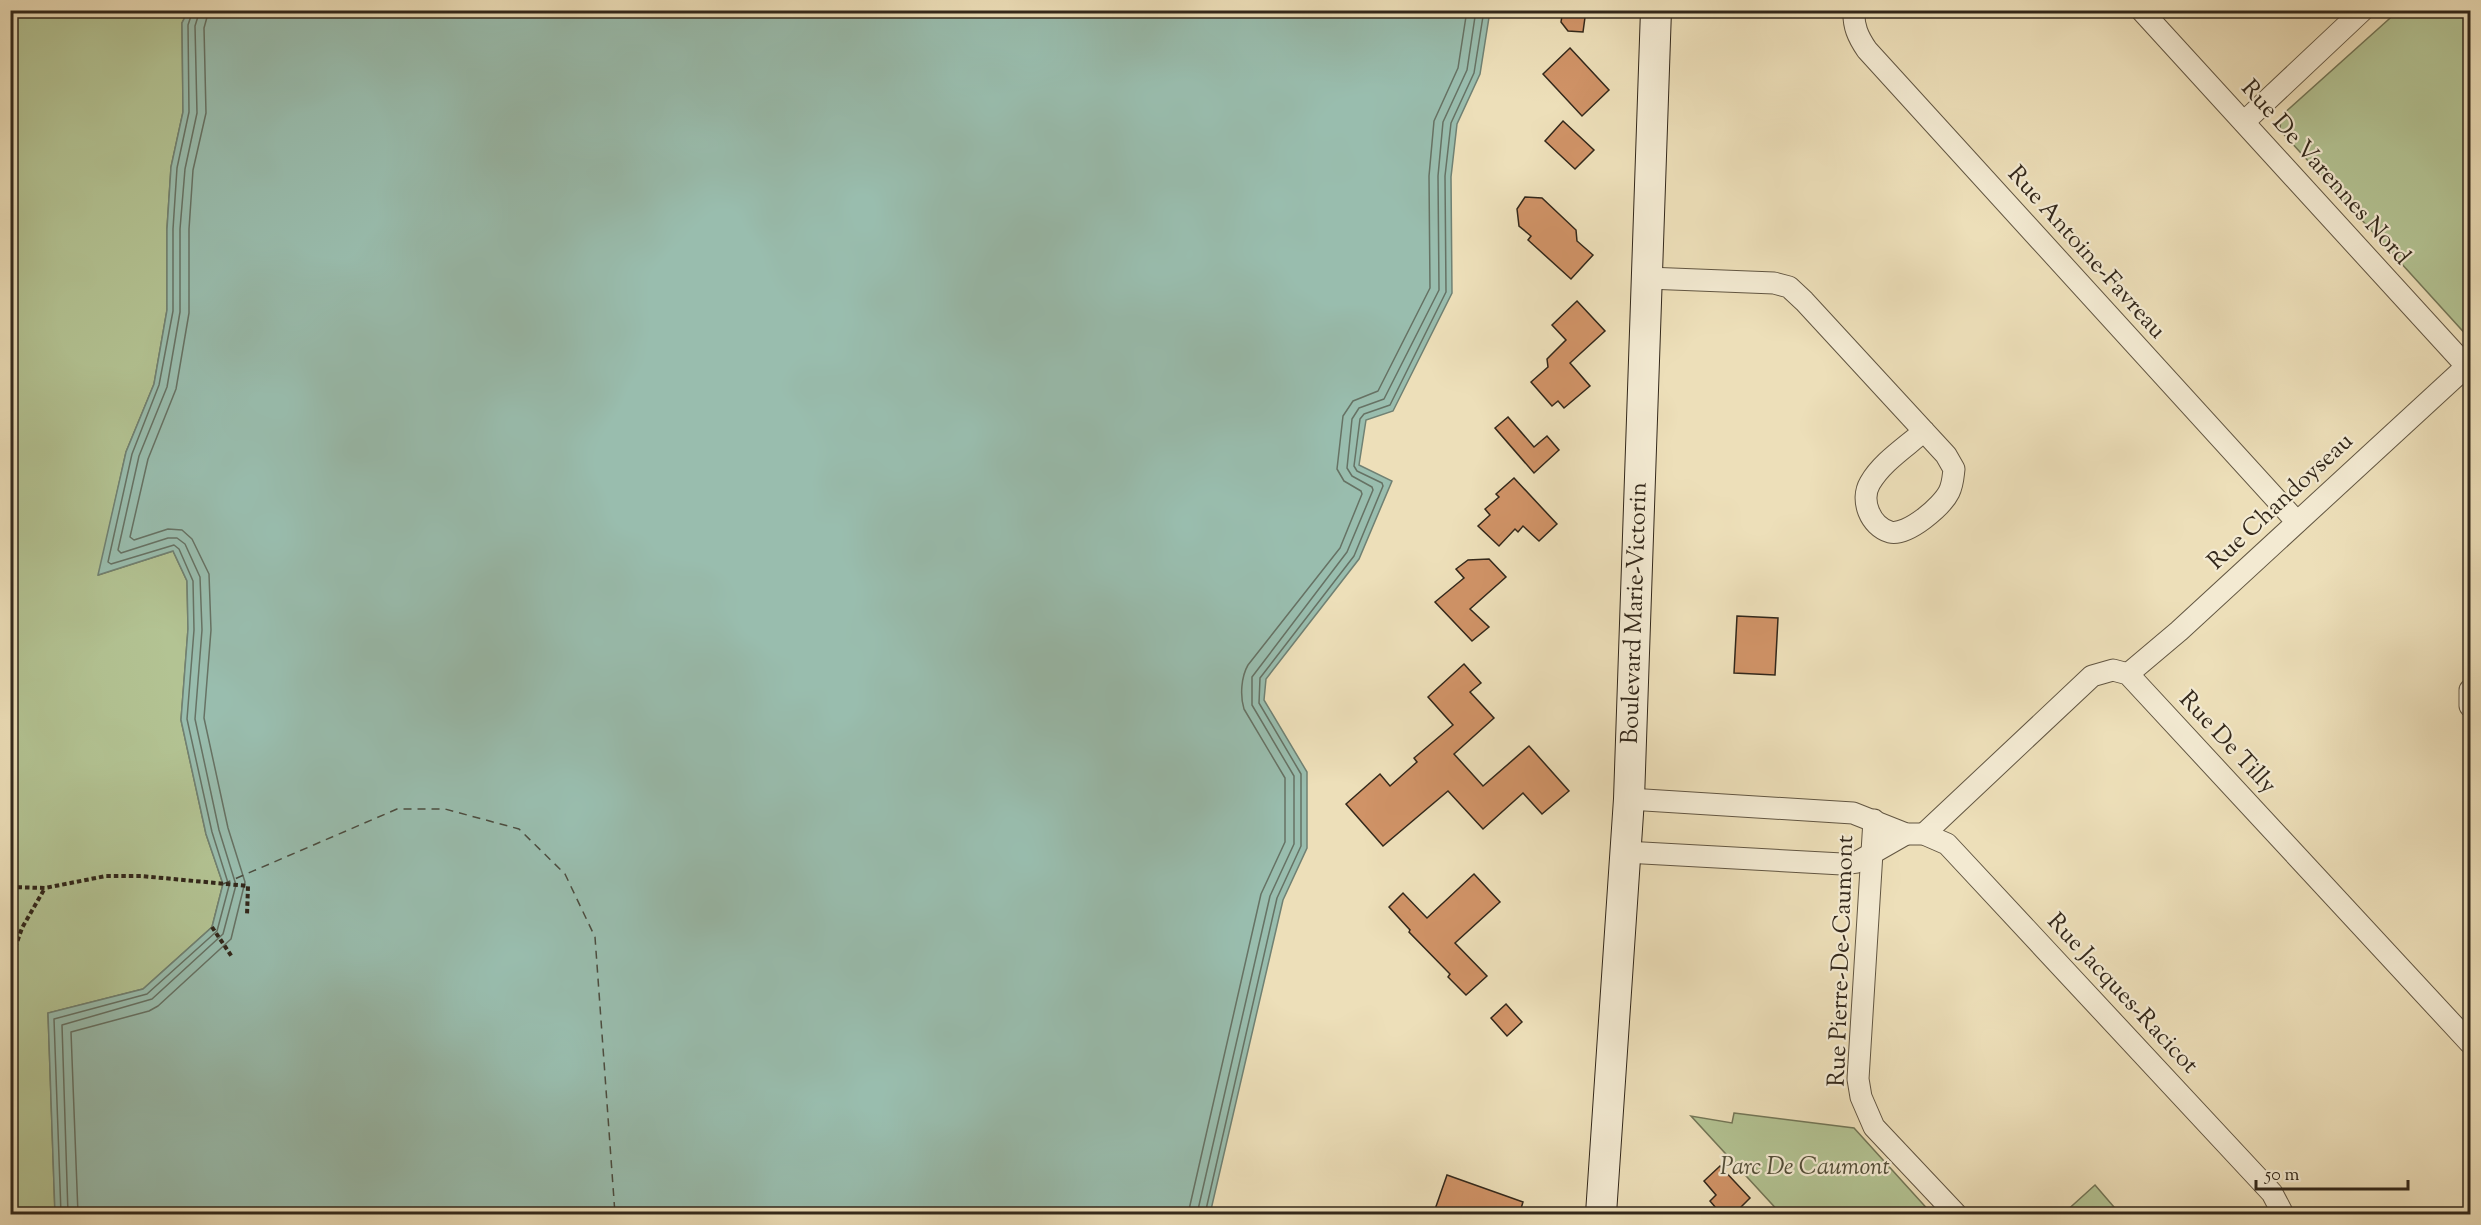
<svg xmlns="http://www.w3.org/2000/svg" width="2481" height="1225" font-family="'Sorts Mill Goudy',serif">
	<rect width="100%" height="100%" fill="#eddfb9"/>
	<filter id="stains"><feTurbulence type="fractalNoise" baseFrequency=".00333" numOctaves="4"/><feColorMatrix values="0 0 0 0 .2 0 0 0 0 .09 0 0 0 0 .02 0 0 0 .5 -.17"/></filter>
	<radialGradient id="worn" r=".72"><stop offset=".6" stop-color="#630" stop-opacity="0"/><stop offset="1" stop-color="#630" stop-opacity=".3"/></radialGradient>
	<g fill="#b3c393" stroke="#737657" stroke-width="1.5">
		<path d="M10,11h178l-6,12 1,89 -12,55 -4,61v82l-13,74 -28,68 -27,123 74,-24 14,30 1,48 -7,91 25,114 17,50 -11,43 -69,62 -95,24 7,201h-45z"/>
		<path d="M2398,11h72v328l-190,-209 1,-14z"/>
		<path d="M1734,1113l120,15 78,86h-151l-90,-98 41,7z"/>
		<path d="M2095,1185l25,29h-57z"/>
	</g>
	<path fill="#99bdae" stroke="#708173" stroke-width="1.5" d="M188,11h1302l-10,63 -23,50 -6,53 1,116 -59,118 -27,9 -7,45 33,16 -33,78 -93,120 -2,21 43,72v76l-24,52 -73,314h-1155l-7,-201 95,-24 69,-62 11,-43 -17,-50 -25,-114 7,-91 -1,-48 -14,-30 -75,24 28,-123 28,-68 13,-74v-81l4,-62 12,-55 -1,-89z"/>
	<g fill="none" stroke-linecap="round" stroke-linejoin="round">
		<g stroke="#667264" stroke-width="1.5">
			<path d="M61,1214l-7,-195 93,-25 70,-63 12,-45 -17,-54 -25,-113 7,-89 -1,-49 -14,-32 -5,-4 -63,19 -3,-2 24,-108 27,-69 14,-74v-82l4,-61 12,-56 -1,-87 5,-15"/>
			<path d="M68,1214l-6,-189 90,-26 71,-65 13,-49 -17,-55 -24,-111 7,-89 -2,-53 -15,-33 -8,-6h-9l-47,15 -3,-3 21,-94 28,-69 13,-75v-83l5,-60 12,-56 -2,-87 5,-16"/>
			<path d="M78,1214l-7,-182 78,-21 9,-5 73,-67 14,-57 -17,-54 -24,-110 7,-88 -2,-56 -17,-35 -10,-9 -14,-1 -34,11 -4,-3 18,-78 28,-70 13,-76v-84l4,-59 13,-57 -2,-85 5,-18"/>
			<path d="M1188,1214l73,-320 24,-52v-64l-41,-69c-4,-13 -3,-32 4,-44l92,-117 22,-54 -1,-3 -17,-10 -7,-12 6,-53 10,-15 25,-10 52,-103 -1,-112 5,-55 24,-53 9,-58"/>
			<path d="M1197,1214l73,-318 24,-52v-68l-42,-71v-28l95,-125 26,-62 -1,-3 -20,-11 -5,-8 5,-49 7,-11 25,-9 55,-109 -1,-114 5,-54 24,-52 9,-60"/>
			<path d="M1205,1214l72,-316 24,-52v-72l-42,-71 1,-25 94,-122 29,-70 -1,-3 -25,-12 -3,-5 6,-47 4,-5 26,-9 56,-113 -1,-116 6,-53 23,-50 10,-63"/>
		</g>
		<path stroke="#4c4d40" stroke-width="1.5" stroke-dasharray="8 6" stroke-linecap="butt" d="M223,884l174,-75h48l74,20 46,45 30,63 20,277"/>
	</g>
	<g fill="#d09367" stroke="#33281b" stroke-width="1.5">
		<path d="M1563,10h23l-3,22 -15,-1 -7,-9z"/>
		<path d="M1570,48l39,42 -27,26 -39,-42z"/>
		<path d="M1563,121l31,29 -19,19 -30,-28z"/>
		<path d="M1525,197l17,1 34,32 1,11 16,14 -22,24 -43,-39 3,-4 -12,-10 -2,-17z"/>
		<path d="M1577,301l28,30 -35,32 20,23 -26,22 -6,-7 -6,5 -21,-24 17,-15 -1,-8 19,-19 -14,-15z"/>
		<path d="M1508,417l26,30 13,-11 12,14 -25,23 -39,-45z"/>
		<path d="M1514,478l43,46 -18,17 -16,-15 -5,6 -3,-3 -16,17 -21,-20 12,-11 -5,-6 14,-12 -3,-3z"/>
		<path d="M1489,559l17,18 -36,32 19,18 -17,14 -37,-39 29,-24 -8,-9 12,-9z"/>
		<path d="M1737,616l41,2 -3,57 -41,-2z"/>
		<path d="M1464,664l17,19 -11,9 24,26 -40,36 29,32 46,-40 40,45 -27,23 -19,-21 -40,36 -35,-38 -65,55 -37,-42 34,-30 10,12 27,-24 -3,-4 39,-33 -25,-28z"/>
		<path d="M1474,874l26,28 -45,41 32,33 -21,19 -18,-18 2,-3 -41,-42 1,-2 -21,-23 14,-14 24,25z"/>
		<path d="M1506,1004l16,18 -15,14 -16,-18z"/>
		<path d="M1720,1166l30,32 -9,9 7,8h-26l-12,-14 6,-6 -12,-14z"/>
		<path d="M1447,1175l76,27 -4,13h-86z"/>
	</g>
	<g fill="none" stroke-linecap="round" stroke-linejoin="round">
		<g stroke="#625642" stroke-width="23">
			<g id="street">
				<path d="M1854,10c-1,16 4,27 13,40l430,472"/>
				<path d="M2141,10l329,360"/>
				<path d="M2244,122l119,-112"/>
				<path d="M1647,278l127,5 15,4 15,14 142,154 8,14c-1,8 -1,15 -5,23 -7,14 -41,44 -59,40 -20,-6 -30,-32 -20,-49 12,-21 36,-36 54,-52"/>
				<path d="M2128,674l51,-43 288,-265"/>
				<path d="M2470,690v16"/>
				<path d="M1629,799l224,14 53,21h18l23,10 325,349 11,21"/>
				<path d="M1874,820l-16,259 3,18 13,30 82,87"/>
				<path d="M1924,834l168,-158 21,-6 15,4 342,369"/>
				<path d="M1625,852l217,12 15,-2 49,-28"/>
			</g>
		</g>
		<g stroke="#33281b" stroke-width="32">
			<g id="secondary">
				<path id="s1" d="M1601,1214l28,-415 27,-789"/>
			</g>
		</g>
		<g stroke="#33281b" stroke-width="4" stroke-dasharray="4.5 3" stroke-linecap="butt">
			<path d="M10,887l35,1 61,-12h35l107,10 -1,29"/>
			<path d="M212,927l20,30"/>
			<path d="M10,962l12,-34 23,-40"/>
		</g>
		<use href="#street" stroke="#f3ead2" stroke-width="21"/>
		<use href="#secondary" stroke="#f3ead2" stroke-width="30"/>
	</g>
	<g text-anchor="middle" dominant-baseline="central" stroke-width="4.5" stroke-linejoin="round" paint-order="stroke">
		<g font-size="24" fill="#33281b" stroke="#f3ead2">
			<text transform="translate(2325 173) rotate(48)">Rue De Varennes Nord</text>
			<text transform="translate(2086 253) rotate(48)">Rue Antoine-Favreau</text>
			<text transform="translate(2281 502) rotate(-43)">Rue Chandoyseau</text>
			<text stroke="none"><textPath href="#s1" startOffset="602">Boulevard Marie-Victorin</textPath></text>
			<text transform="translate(2227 743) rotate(47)">Rue De Tilly</text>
			<text transform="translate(1842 961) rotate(-88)">Rue Pierre-De-Caumont</text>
			<text transform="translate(2122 994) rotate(47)">Rue Jacques-Racicot</text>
		</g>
		<g font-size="24" font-style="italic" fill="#534f39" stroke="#f3ead2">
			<text x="1805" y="1168">Parc De Caumont</text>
		</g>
	</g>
	<rect width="2481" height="1225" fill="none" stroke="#eddfb9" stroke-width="36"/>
	<rect x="12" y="12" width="2457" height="1201" fill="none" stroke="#33281b" stroke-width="3"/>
	<rect x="18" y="18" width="2445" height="1189" fill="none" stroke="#33281b" stroke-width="1.5"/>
	<path d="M2256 1180v9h152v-9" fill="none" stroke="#33281b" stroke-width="3"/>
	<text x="2265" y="1180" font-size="18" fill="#33281b" stroke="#f3ead2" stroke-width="4.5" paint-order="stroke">50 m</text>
	<rect width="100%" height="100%" filter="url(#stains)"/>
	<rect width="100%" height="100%" fill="url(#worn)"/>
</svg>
